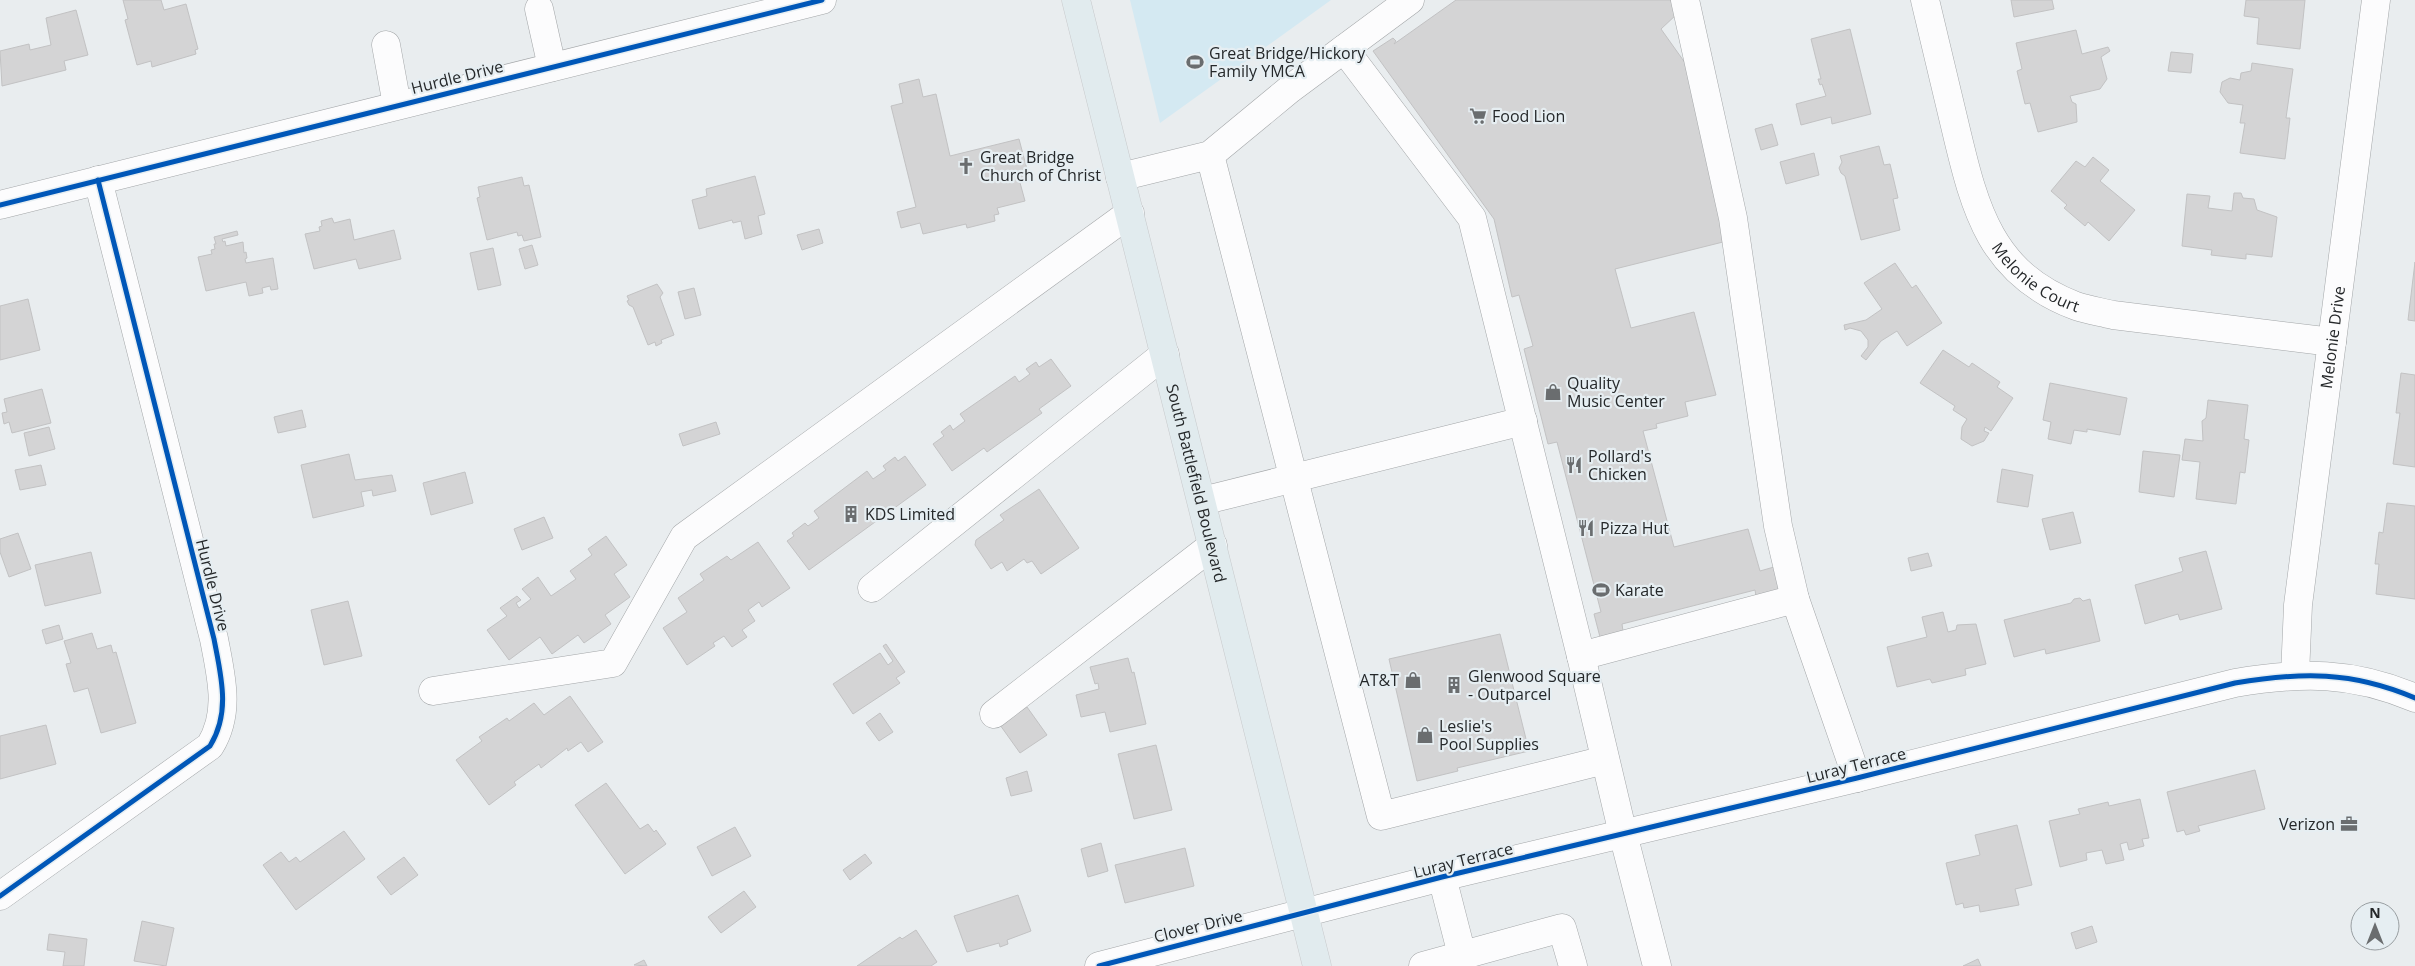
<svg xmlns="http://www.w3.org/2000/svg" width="2415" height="966" font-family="'Open Sans',sans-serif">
	<rect width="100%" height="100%" fill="#e9edef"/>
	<path fill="#d4e9f2" d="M1130,0h201l-171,123z"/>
	<g fill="#d4d4d5" stroke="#c2c2c3">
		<path d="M123,0h38l3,10 22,-6 12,45 -3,1 1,4 -44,13 -1,-6 -14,4 -12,-45 3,-1z"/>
		<path d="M1456,0h218l3,14 -16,15 32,45 42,165 -120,30 16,59 63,-16 22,83 -31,7 3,14 -32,8 1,4 -14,3 31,116 74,-18 12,42 14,-4 6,23 -24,6 -1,-6 -133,34 1,7 -23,6 -6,-23 7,-2 -44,-170 -9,2 -24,-95 9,-3 -14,-51 -7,2 -18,-78 -121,-168 20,-13 3,3 -2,3z"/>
		<path d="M2011,0h41l2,9 -40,8z"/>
		<path d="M2246,0h59l-5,49 -43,-5 2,-26 -15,-2z"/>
		<path d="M76,10l12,45 -24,6 2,9 -64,16 -2,-35 29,-7 1,6 21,-5 -5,-27z"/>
		<path d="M1850,29l21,85 -39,10 -1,-7 -30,8 -5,-21 30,-8 -4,-12 -2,1 -2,-6h3l-10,-40z"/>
		<path d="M2076,30l6,24 26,-7 2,4 -9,6 6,22 -7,10 -30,7 2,6 4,2 1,18 -39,10 -8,-29 -5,1 -8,-33 5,-2 -6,-26z"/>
		<path d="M2171,52l22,2 -2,19 -23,-2z"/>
		<path d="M2252,63l41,6 -7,49h4l-5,41 -45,-6 5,-30h-5l3,-18 -15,-2 -8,-11 2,-10 8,-4 10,2 1,-7 10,-2z"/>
		<path d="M919,79l4,18 13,-3 14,62 69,-17 10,38 -10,2 6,22 -28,7 2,6 -5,1 1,6 -28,7 -1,-4 -43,10 -3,-11 -19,5 -4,-16 19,-5 -25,-101 12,-3 -4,-19z"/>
		<path d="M1772,124l6,21 -17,5 -6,-21z"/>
		<path d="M1879,146l5,19 6,-1 8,34 -5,1 7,31 -39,10 -16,-64 -4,-3 -2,-5 3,-6 -2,-6z"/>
		<path d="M1814,153l5,22 -33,9 -6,-22z"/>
		<path d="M2093,157l16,13 -9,11 35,29 -26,31 -21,-19 -3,4 -21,-18 3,-3 -16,-14 25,-30 9,6z"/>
		<path d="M755,176l10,38 -7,2 4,18 -17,5 -4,-18 -8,2 -1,-3 -33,9 -7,-29 15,-4 -1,-7z"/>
		<path d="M522,177l2,9 5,-1 12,52 -17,4 -2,-6 -4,1 -1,-4 -30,8 -10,-42 3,-1 -2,-10z"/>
		<path d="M2234,193h7l2,5 11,1 3,11 20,7 -5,40 -26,-3v5l-35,-4 1,-5 -30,-4 5,-52 23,2 -2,12 24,3z"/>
		<path d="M332,218l2,5 16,-4 4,21 40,-10 7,29 -42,10 -3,-10 -42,10 -9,-35 15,-3 -1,-4 3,-1 -1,-5z"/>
		<path d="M819,229l4,14 -21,7 -5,-15z"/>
		<path d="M237,231l1,4 -16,4 1,3 2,-1 1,5 17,-4 1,11 2,-1 1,6 -2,1 1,4 27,-5 5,31 -7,1 -1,-4 -8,2 1,5 -14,3 -3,-14 -40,9 -8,-34 14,-3 -1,-4 4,-1 -1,-5h2l-2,-7z"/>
		<path d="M532,245l6,20 -13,4 -6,-20z"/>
		<path d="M493,248l8,37 -23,5 -8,-37z"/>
		<path d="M2415,262v59l-7,-1z"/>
		<path d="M1895,263l17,25 4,-3 26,38 -35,23 -10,-15 -16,10 -15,19 -5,-4 7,-9v-7l-7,-9 -11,-3 -5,2 -1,-5 22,-5 16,-11 -18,-26z"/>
		<path d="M657,284l6,9 -3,4 14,38 -13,5 1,3 -6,3 -1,-4 -7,3 -15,-38 -4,-2 -2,-4 2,-1 -2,-4z"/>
		<path d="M694,288l7,27 -16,4 -7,-27z"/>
		<path d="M28,299l12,51 -40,10v-54z"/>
		<path d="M1943,350l26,17 3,-4 28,19 -3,5 16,11 -22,33 -6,-4 -1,4 5,2 -5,8 -12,5 -11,-7 1,-12 5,-8 -14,-9 2,-4 -35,-23z"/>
		<path d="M1051,359l20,27 -32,23 3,4 -55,39 -3,-4 -32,23 -19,-27 11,-8 -3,-4 9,-7 3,5 12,-9 -5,-7 55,-38 4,6 11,-8 -4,-5 10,-7 3,5z"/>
		<path d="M2401,373l14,2v92l-22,-3 7,-51h-4z"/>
		<path d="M2050,383l77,15 -7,37 -33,-6v3l-13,-2 -3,14 -23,-5 3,-17 -8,-2z"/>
		<path d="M42,389l9,34 -39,10 -3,-11 -5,2 -2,-11 5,-1 -3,-13z"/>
		<path d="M2208,400l40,5 -4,34 5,1 -4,33 -5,-1 -4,32 -40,-5 4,-37 -18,-2 3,-21 18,2 -1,-20 4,-3z"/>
		<path d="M302,410l4,17 -28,6 -4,-16z"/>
		<path d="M716,422l4,12 -37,12 -4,-12z"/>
		<path d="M49,427l6,22 -26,7 -5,-23z"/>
		<path d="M2143,451l37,4 -6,42 -35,-5z"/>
		<path d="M349,454l6,26 37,-5 4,16 -23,5 -1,-6 -11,2 3,14 -51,12 -12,-53z"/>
		<path d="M905,456l21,29 -117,85 -22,-29 7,-5 -2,-3 13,-10 3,3 11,-8 -5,-7 53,-40 6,8 13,-9 -3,-4 12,-9 3,4z"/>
		<path d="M41,465l5,20 -26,5 -5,-20z"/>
		<path d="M2002,469l31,6 -5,32 -31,-5z"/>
		<path d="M465,472l8,31 -42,12 -8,-32z"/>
		<path d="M1039,489l40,59 -38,26 -9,-13 -5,2 -3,-4 -17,12 -5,-9 -11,7 -16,-24 1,-5 28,-20 -4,-5z"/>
		<path d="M2387,503l28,3v93l-39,-5 3,-30h-4l4,-32 4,1z"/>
		<path d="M2073,512l8,31 -31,7 -8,-31z"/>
		<path d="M544,517l9,21 -31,12 -8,-21z"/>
		<path d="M18,533l13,36 -22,8 -9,-25v-13z"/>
		<path d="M606,536l21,29 -13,9 16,23 -25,18 6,9 -27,19 -6,-8 -26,19 -12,-17 -31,23 -22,-30 20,-14 -7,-8 17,-12 4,4 -5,3 3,5 12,-9 -9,-10 16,-12 13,19 25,-17 -6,-8 22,-16 -4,-6z"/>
		<path d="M758,542l32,46 -28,19 -3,-5 -11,8 7,11 -13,9 5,7 -15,10 -8,-11 -11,7 2,3 -28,19 -24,-37 24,-16 -9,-14 26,-18 -4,-6 27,-18 4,4z"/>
		<path d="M2206,551l16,58 -42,11 -2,-6 -33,10 -10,-39 46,-13 2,-1 -4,-13z"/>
		<path d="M91,552l10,41 -56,13 -10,-41z"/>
		<path d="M1928,553l4,13 -21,5 -3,-13z"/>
		<path d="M2080,598l3,3 7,-2 10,42 -54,13 -1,-5 -31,8 -10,-37 67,-17 3,-4z"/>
		<path d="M348,601l14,55 -38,9 -13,-55z"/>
		<path d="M1943,612l5,20 8,-2 1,-5 19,-1 10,40 -21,5 1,6 -34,8 -2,-4 -33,8 -10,-40 40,-10 -5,-20z"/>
		<path d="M59,625l4,14 -17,5 -4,-14z"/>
		<path d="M92,633l5,16 14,-4 2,8 3,-1 20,71 -35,10 -13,-45 -14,4 -8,-28 5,-1 -7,-22z"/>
		<path d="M1500,634l29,117 -72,17 1,3 -41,10 -28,-122z"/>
		<path d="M886,644l19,28 -9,6 4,5 -47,31 -20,-30 47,-31 8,12 5,-4 -10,-15z"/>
		<path d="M1128,658l4,15 2,-1 12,52 -36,8 -5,-20 -24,5 -5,-22 23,-6 -1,-6 -3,1 -5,-17z"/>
		<path d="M570,696l33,46 -15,10 -7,-10 -13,9 -1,-3 -26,20 -2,-4 -25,18 2,3 -27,20 -33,-45 26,-19 -3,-4 28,-19 2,3 25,-18 10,12z"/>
		<path d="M1027,707l20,28 -27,18 -20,-28z"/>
		<path d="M880,713l13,19 -14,9 -13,-18z"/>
		<path d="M46,725l10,39 -56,15v-43z"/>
		<path d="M1156,745l16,65 -38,9 -16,-65z"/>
		<path d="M2255,770l10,39 -67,17 2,5 -14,4 -2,-5 -7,2 -10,-40z"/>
		<path d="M1027,771l5,20 -21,5 -5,-18z"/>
		<path d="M606,783l34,46 8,-5 6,8 2,-2 10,14 -41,30 -50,-69z"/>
		<path d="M2140,799l9,39 -7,1 2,7 -15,4 -2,-8 -7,2 4,16 -18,4 -4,-14 -16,3 1,7 -27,7 -11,-46 31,-7 -2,-5 30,-7 1,4z"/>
		<path d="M2017,825l15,60 -17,4 4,16 -39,7 -1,-7 -15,3 -1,-5 -7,2 -10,-42 34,-8 -5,-20z"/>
		<path d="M735,827l16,29 -39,20 -15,-29z"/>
		<path d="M344,831l21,28 -69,51 -33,-45 18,-13 8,10 7,-5 4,5z"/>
		<path d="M1101,843l7,28 -20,6 -7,-28z"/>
		<path d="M1185,848l9,38 -69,17 -10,-38z"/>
		<path d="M865,854l7,9 -22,17 -7,-10z"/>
		<path d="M404,857l14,18 -27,20 -14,-18z"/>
		<path d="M744,891l12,16 -35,26 -13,-16z"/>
		<path d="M1018,895l13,36 -24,9 1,4 -8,3 -1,-4 -32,9 -13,-36z"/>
		<path d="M142,921l32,7 -8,38 -32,-5z"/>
		<path d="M2092,926l5,16 -21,7 -5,-16z"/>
		<path d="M916,930l21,32 -6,4h-74l43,-29 2,2z"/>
		<path d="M49,934l38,5 -3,27h-21l2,-14 -18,-2z"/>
		<path d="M1978,959l3,7h-18z"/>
		<path d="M644,960l3,6 -13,-1z"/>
	</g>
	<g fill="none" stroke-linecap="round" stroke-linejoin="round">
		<g stroke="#a3a6a8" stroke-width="29">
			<g id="minor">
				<path id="s1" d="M1925,0c10,43 21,87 31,130 19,80 35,144 120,176 12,4 25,6 37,9l219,27"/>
				<path d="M539,9l13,58"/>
				<path d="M386,45l11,60"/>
				<path d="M1344,49l128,169 109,438 214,-57 -17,-73 -45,-308 -48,-218"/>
				<path d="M1210,155l171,661 224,-56"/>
				<path d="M1120,177l90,-22 80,-66 120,-89"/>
				<path d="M0,205l822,-205"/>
				<path d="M1202,501l321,-80"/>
				<path d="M872,588l293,-234"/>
				<path d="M1795,599l62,179"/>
				<path d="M1581,656l42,178 34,132"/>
				<path id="s2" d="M2295,675l3,-70 78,-605"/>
				<path d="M433,691l180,-28 71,-126 446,-324"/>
				<path d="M994,714l219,-169"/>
				<path d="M1442,877l20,78"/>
				<path d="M0,896l210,-150c21,-34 11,-70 4,-107l-116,-459"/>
				<path d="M1099,966l343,-89 415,-99 378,-95c66,-11 117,-12 180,15"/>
				<path d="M1423,966l139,-38 11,38"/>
			</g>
		</g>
		<g stroke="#c7c9cb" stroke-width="29">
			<g id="major">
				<path id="s3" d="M1076,0l241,966"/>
			</g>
		</g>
		<use href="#minor" stroke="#fcfcfd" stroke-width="28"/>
		<use href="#major" stroke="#e1ebee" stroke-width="28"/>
		<g stroke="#e6eef2" stroke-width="8">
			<g id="cycleway">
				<path d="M0,205l822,-205"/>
				<path d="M0,896l210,-150c21,-34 11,-70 4,-107l-116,-459"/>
				<path d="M1099,966l343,-89 415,-99 378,-95c66,-11 117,-12 180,15"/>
			</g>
		</g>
		<use href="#cycleway" stroke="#0057b8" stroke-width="5"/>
	</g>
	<defs>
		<g id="stadium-bare" transform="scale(1.35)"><path d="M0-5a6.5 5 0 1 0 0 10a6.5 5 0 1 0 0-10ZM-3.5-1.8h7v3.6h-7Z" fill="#6a6d6f" stroke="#e6eef2" stroke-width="2.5" paint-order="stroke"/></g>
		<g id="supermarket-bare" transform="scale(1.35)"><path d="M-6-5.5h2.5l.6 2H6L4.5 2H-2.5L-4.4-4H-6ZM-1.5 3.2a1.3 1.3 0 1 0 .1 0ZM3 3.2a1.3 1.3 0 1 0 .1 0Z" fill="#6a6d6f" stroke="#e6eef2" stroke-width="2.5" paint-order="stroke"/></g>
		<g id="church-bare" transform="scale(1.35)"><path d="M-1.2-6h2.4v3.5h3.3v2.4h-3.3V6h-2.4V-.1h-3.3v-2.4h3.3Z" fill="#6a6d6f" stroke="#e6eef2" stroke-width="2.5" paint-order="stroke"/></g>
		<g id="shop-bare" transform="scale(1.35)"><path d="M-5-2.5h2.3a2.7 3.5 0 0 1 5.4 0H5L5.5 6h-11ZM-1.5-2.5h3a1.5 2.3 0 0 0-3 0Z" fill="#6a6d6f" stroke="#e6eef2" stroke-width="2.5" paint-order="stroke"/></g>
		<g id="restaurant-bare" transform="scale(1.35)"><path d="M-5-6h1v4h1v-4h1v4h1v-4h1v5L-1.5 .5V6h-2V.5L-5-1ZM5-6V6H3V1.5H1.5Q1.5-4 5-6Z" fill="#6a6d6f" stroke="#e6eef2" stroke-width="2.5" paint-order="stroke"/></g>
		<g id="building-bare" transform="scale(1.35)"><path d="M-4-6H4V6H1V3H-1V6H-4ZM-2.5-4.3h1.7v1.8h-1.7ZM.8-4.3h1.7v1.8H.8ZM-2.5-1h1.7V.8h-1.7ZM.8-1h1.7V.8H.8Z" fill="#6a6d6f" stroke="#e6eef2" stroke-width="2.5" paint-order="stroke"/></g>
		<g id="office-bare" transform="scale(1.35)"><path d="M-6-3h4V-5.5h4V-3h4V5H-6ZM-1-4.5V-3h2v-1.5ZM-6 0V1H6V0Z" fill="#6a6d6f" stroke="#e6eef2" stroke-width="2.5" paint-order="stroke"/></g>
	</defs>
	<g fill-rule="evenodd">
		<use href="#stadium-bare" x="1195" y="62"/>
		<use href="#supermarket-bare" x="1478" y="116"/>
		<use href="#church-bare" x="966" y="166"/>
		<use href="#shop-bare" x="1553" y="392"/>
		<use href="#restaurant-bare" x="1574" y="465"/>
		<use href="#building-bare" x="851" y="514"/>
		<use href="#restaurant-bare" x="1586" y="528"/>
		<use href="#stadium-bare" x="1601" y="590"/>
		<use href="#shop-bare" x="1413" y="680"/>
		<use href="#building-bare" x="1454" y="685"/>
		<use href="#shop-bare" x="1425" y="735"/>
		<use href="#office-bare" x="2349" y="824"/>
	</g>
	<g text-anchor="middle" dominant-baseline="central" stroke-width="4.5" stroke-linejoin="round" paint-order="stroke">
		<g font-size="16" fill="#25282a" stroke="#e6eef2" text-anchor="start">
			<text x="1209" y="53">Great Bridge/Hickory<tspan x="1209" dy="18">Family YMCA</tspan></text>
			<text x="1492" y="116">Food Lion</text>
			<text x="980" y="157">Great Bridge<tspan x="980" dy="18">Church of Christ</tspan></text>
			<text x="1567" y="383">Quality<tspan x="1567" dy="18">Music Center</tspan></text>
			<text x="1588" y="456">Pollard's<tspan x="1588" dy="18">Chicken</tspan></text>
			<text x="865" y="514">KDS Limited</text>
			<text x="1600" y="528">Pizza Hut</text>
			<text x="1615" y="590">Karate</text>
			<text x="1468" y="676">Glenwood Square<tspan x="1468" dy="18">- Outparcel</tspan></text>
			<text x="1399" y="680" text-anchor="end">AT&amp;T</text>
			<text x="1439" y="726">Leslie's<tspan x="1439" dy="18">Pool Supplies</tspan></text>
			<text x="2335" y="824" text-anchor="end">Verizon</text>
		</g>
		<g font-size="16" fill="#25282a" stroke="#e6eef2">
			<text transform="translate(457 77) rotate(-14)">Hurdle Drive</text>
			<text stroke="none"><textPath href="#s1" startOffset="308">Melonie Court</textPath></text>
			<text stroke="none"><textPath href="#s2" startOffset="340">Melonie Drive</textPath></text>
			<text stroke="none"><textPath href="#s3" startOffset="498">South Battlefield Boulevard</textPath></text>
			<text transform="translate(213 585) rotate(76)">Hurdle Drive</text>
			<text transform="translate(1856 765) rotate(-14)">Luray Terrace</text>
			<text transform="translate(1463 860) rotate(-14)">Luray Terrace</text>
			<text transform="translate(1198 926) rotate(-14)">Clover Drive</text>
		</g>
	</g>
	<g transform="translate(2375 926)"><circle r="24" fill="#e6eef2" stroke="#999fa2"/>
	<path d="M0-4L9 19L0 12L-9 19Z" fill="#6a6d6f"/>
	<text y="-8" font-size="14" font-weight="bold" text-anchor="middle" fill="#25282a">N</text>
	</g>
</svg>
